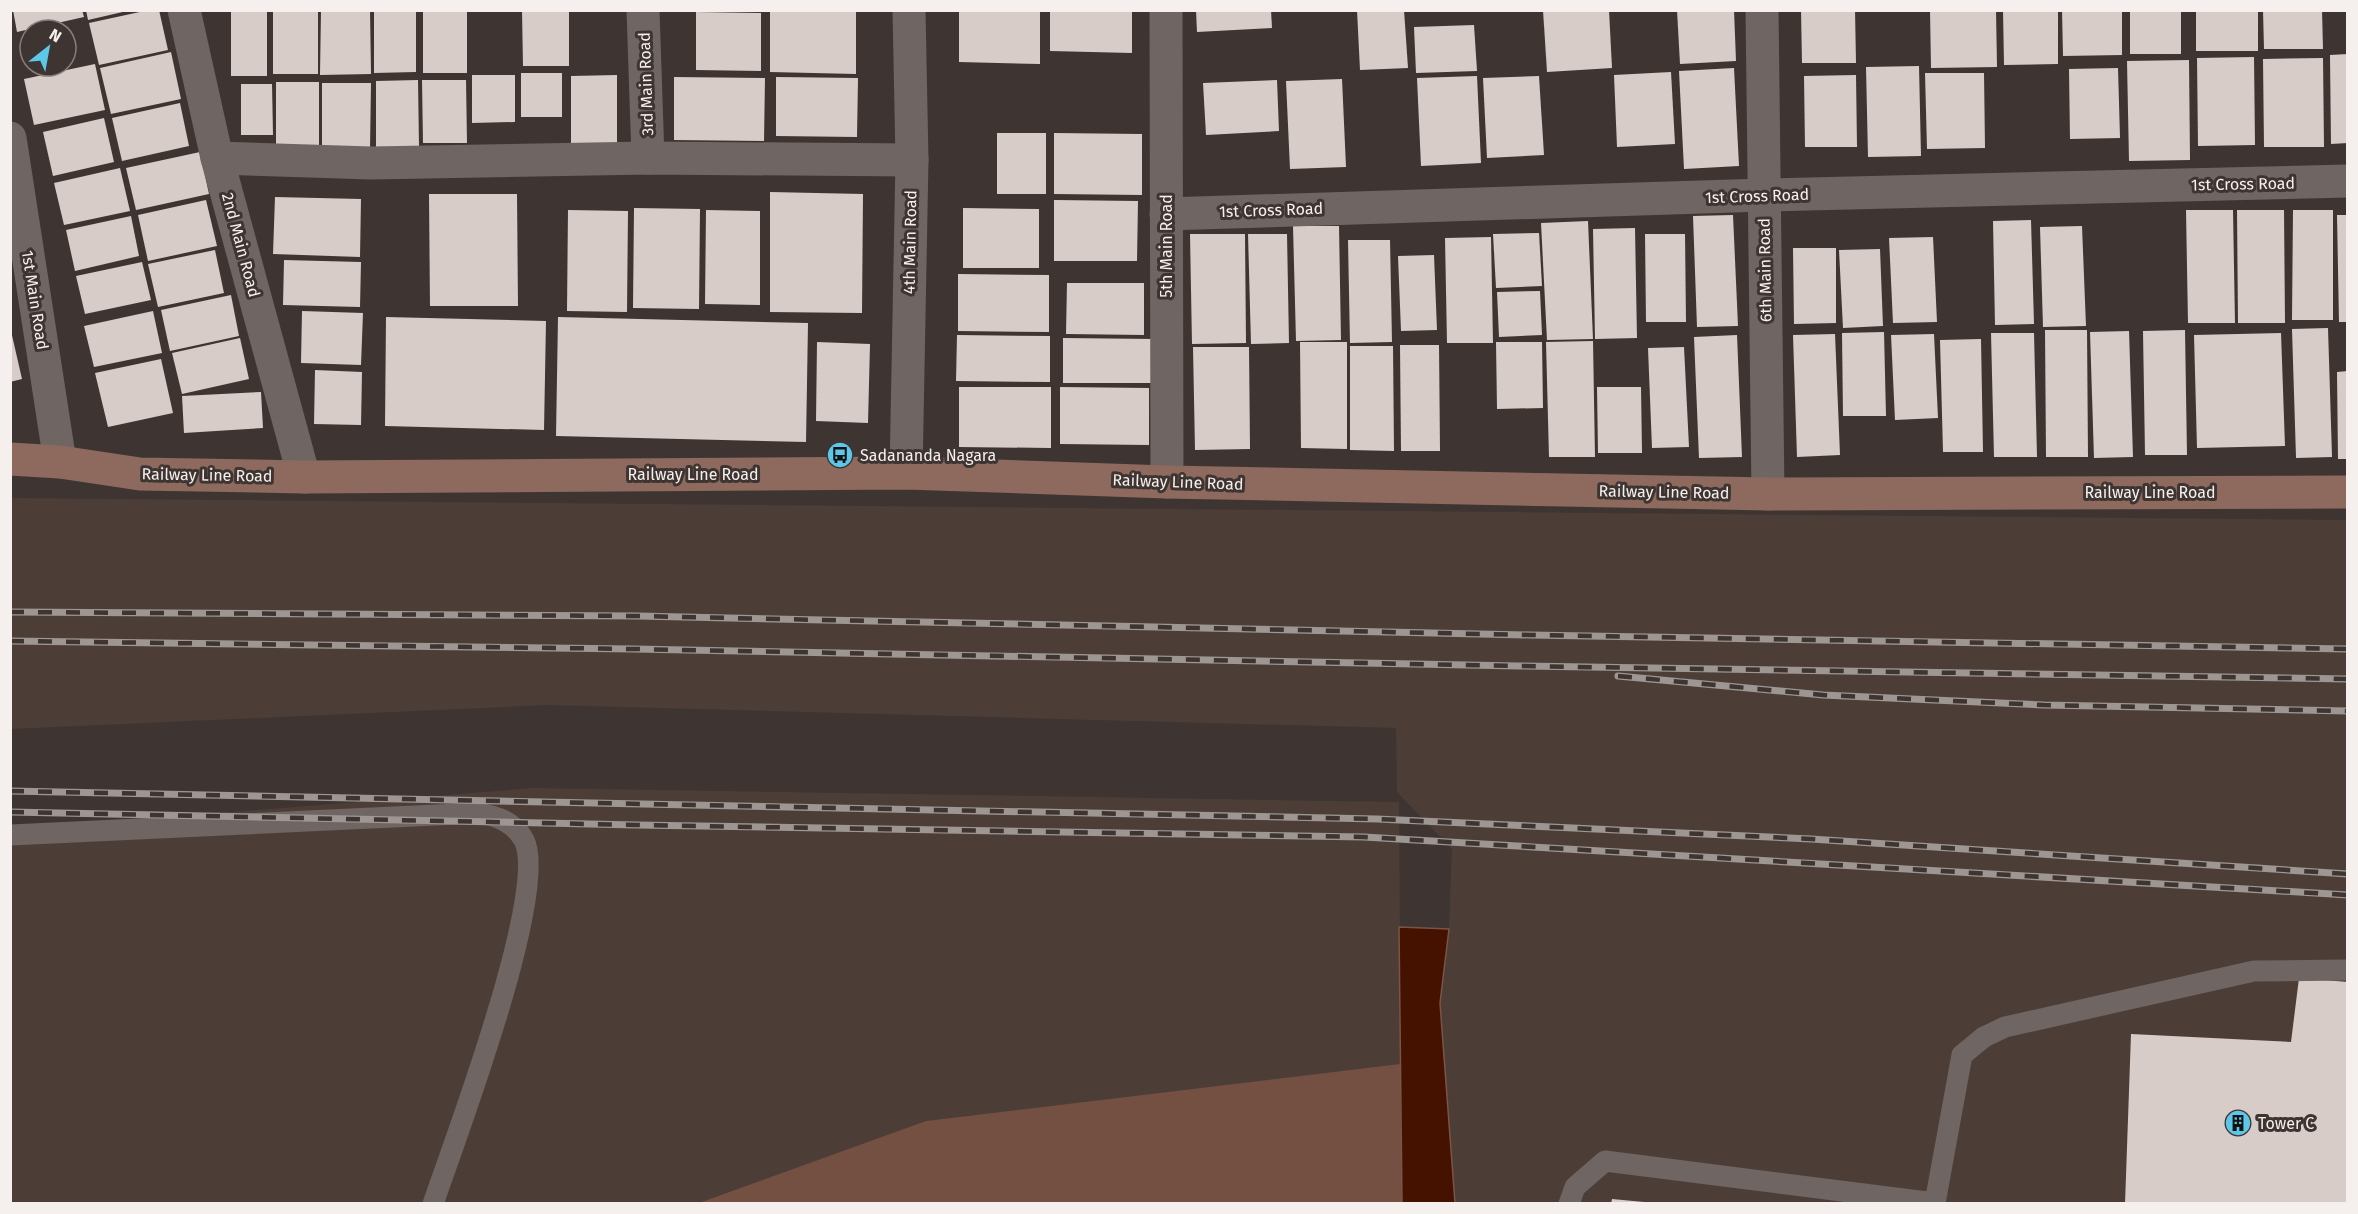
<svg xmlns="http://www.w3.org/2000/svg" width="2358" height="1214" font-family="'Fira Sans',sans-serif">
	<rect width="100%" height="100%" fill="#3e3532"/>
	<g fill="#4d3d37">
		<path d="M10,498l2337,22v683h-892l-15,-200 9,-74 3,-80 -55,-57 -1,-64 -848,-23 -537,24z"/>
		<path d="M534,788l865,14 3,401h-1391l-1,-376 44,-1z"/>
	</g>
	<path fill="#745043" d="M1400,1064l2,139h-703l227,-82z"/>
	<path fill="#461200" stroke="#7a5447" stroke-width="1.5" d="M1399,927l50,2 -9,74 15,200h-53z"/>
	<g fill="#d8ccc8">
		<path d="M13,10h69l2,7 -67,15z"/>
		<path d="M86,10h41v1l-39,9z"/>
		<path d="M149,10h10l9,40 -69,15 -10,-42z"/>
		<rect x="231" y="10" width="36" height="66"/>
		<rect x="273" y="10" width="45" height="64"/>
		<path d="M321,10h49l1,64 -51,1z"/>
		<path d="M374,10h42v62l-42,1z"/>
		<rect x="423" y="10" width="44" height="63"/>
		<path d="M522,10h47v56h-46z"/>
		<path d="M770,10h86v64l-86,-2z"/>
		<path d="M959,10h81v54l-81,-2z"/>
		<path d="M1050,10h82v43l-82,-2z"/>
		<path d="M1196,10h75l1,18 -75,4z"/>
		<path d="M1357,10h47l4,58 -48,2z"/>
		<path d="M1543,10h66l3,58 -65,4z"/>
		<path d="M1677,10h57l2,51 -56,3z"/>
		<path d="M1801,10h54l1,53h-54z"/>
		<path d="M1930,10h66l1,57 -66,1z"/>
		<path d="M2003,10h55v54l-54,1z"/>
		<path d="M2062,10h60v45l-59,1z"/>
		<rect x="2130" y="10" width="51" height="44"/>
		<rect x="2196" y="10" width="62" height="41"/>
		<path d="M2263,10h59l1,39h-59z"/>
		<path d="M696,12l65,1v58l-65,-1z"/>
		<path d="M1474,25l3,46 -61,2 -2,-46z"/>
		<path d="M171,52l10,47 -70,15 -11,-46z"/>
		<path d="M2348,54v89l-17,1 -1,-89z"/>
		<path d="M2254,57l1,88 -57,1 -1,-88z"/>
		<path d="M2323,58l1,89h-60l-1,-88z"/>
		<path d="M2189,60l1,100 -61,1 -2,-100z"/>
		<path d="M95,64l10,46 -71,15 -10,-46z"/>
		<path d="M1919,66l2,90 -53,1 -2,-90z"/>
		<path d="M1734,68l5,98 -55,3 -5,-98z"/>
		<path d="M2118,68l2,70 -50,1 -1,-70z"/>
		<path d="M1671,72l4,72 -58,3 -3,-72z"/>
		<rect x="521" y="73" width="41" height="44"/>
		<path d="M1925,73h59l1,75 -58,1z"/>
		<path d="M472,75h43v47l-43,1z"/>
		<path d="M617,75v72h-46v-71z"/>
		<path d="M1856,75l1,72h-52l-1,-71z"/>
		<path d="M1477,76l4,87 -60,3 -4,-88z"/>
		<path d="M1539,76l5,79 -57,3 -4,-80z"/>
		<path d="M674,77l91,1 -1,63 -90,-1z"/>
		<path d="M776,77l82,1 -1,59 -81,-1z"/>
		<path d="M1342,79l4,88 -56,2 -4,-88z"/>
		<path d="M418,80l1,67h-43v-66z"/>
		<path d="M422,80h44l1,63h-44z"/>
		<path d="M1277,80l2,51 -73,4 -3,-52z"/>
		<rect x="276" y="82" width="43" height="65"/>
		<path d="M322,83h49l-1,66h-48z"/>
		<path d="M241,84h31l1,51h-32z"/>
		<path d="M180,103l9,43 -67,15 -10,-43z"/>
		<path d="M104,118l10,44 -61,14 -10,-44z"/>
		<rect x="997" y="133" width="49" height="61"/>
		<path d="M1054,133l88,1v61l-88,-1z"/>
		<path d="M200,152l9,42 -73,16 -10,-42z"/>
		<path d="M120,168l10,43 -66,14 -10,-42z"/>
		<path d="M770,192l93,2 -1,119 -92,-1z"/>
		<path d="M429,194h88l1,112h-88z"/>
		<path d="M275,197l86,2 -1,58 -87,-3z"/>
		<path d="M206,200l11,46 -69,15 -10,-46z"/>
		<path d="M1054,200l84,1 -1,60h-83z"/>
		<path d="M634,208l66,1 -1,100 -66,-1z"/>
		<path d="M963,208l76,1v59h-76z"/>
		<path d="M568,210l60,1 -1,101 -60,-1z"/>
		<path d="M706,210l54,1v94l-55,-1z"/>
		<path d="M2186,210h47l2,113h-47z"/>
		<path d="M2237,210h47l1,113h-47z"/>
		<path d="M2293,210h40v110h-41z"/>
		<path d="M1733,215l5,111 -41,1 -4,-111z"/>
		<path d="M2337,215h11v107h-9z"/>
		<path d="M131,216l8,40 -64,15 -9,-41z"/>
		<path d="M2031,220l3,104 -39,1 -2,-104z"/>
		<path d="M1588,221l5,118 -46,1 -6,-117z"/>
		<path d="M1293,226h46l2,114 -45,1z"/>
		<path d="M2082,226l4,100 -43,1 -3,-100z"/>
		<path d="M1635,228l2,110 -42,1 -2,-110z"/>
		<path d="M1539,233l3,53 -46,2 -3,-54z"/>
		<path d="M1190,234h55l1,109 -54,1z"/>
		<path d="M1248,234h39l2,109 -38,1z"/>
		<path d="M1645,234h40l1,88h-40z"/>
		<path d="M1491,237l2,106h-46l-2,-105z"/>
		<path d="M1933,237l4,85 -44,1 -4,-85z"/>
		<path d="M1348,240h42l2,102 -42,1z"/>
		<path d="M1793,248h43v75l-42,1z"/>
		<path d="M1880,249l3,77 -40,2 -4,-78z"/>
		<path d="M215,250l9,43 -66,14 -10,-43z"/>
		<path d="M1434,255l3,75 -36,1 -3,-75z"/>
		<path d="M284,260l77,2 -1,45 -77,-2z"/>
		<path d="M142,262l9,38 -66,14 -9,-38z"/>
		<path d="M958,274l91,1v57l-91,-1z"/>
		<path d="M1067,283h77v52l-78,-1z"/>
		<path d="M1540,291l2,44 -43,2 -2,-45z"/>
		<path d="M231,295l8,41 -69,15 -9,-41z"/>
		<path d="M153,311l9,42 -68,14 -10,-41z"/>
		<path d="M302,311l61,2 -2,52 -60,-2z"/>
		<path d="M386,317l160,4 -2,109 -159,-4z"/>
		<path d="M558,317l250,6 -2,119 -250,-6z"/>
		<path d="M2328,328l4,129 -36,1 -4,-129z"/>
		<path d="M2045,330h42l1,127h-42z"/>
		<path d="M2185,330l2,125h-42l-2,-124z"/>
		<path d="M11,331l11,48 -12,3v-50z"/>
		<path d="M2129,331l4,126 -39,1 -4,-126z"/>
		<path d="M1884,332l2,84h-43l-1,-83z"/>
		<path d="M1991,333h43l3,124h-43z"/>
		<path d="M2281,333l4,113 -88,2 -3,-113z"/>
		<path d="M1835,334l5,121 -43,2 -4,-122z"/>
		<path d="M1934,334l4,84 -43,2 -4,-85z"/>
		<path d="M957,335l93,1v46l-94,-1z"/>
		<path d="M1737,335l5,122 -43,1 -5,-121z"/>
		<path d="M240,338l9,41 -67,15 -10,-41z"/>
		<path d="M1063,338l91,1v44h-91z"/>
		<path d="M1981,339l2,113h-40l-3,-112z"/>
		<path d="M1593,341l2,116h-46l-3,-115z"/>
		<path d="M817,342l53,2 -2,79 -52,-2z"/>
		<path d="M1300,342h47v107l-46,-1z"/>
		<path d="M1496,342h46l1,66 -46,1z"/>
		<path d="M1400,345h39l1,106h-39z"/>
		<path d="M1350,346h43l1,105 -44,-1z"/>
		<path d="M1193,347h56l1,102 -55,1z"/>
		<path d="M1684,347l5,100 -37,1 -4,-100z"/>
		<path d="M161,359l12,54 -65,14 -13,-54z"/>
		<path d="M315,370l47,2 -1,53 -47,-1z"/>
		<path d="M2348,371v88h-10l-1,-87z"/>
		<path d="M959,387h92v61l-92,-1z"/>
		<path d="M1060,387l89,1v57l-89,-1z"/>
		<path d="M1597,387h44l1,66h-44z"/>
		<path d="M261,392l2,36 -79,5 -2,-37z"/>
		<path d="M2299,978l49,4v222h-223l6,-170 160,8z"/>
		<path d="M1612,1199l32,3v2h-33z"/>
	</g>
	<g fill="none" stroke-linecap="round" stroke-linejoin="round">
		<g stroke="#6f6562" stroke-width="21">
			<path d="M10,835l469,-22c18,3 35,9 45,27 26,50 -70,302 -91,364"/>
			<path d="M1569,1204l6,-17 30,-26 330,42 27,-148 22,-18 21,-10 249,-56 94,-1"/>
		</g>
		<g stroke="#6f6562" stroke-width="33">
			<path d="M184,10l33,148 87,319"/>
			<path d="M643,10l5,148"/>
			<path d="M1166,10l1,472"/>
			<path d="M1762,10l6,484"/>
			<path d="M10,138l50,324"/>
			<path d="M217,158l154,5 277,-5 264,2"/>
			<path d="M1166,214l598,-19 584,-14"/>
			<path d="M906,473l6,-313 -3,-150"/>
		</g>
		<path stroke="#8d6a5d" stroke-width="33" d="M10,459l50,3 80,12 164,3 602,-4 261,9 601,12 580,-2"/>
		<g stroke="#9d9693" stroke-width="7">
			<g id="rail">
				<path d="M10,612l627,4 893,19 818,14"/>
				<path d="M10,641l624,8 885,17 829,13"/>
				<path d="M1618,676l205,19 221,10 304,6"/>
				<path d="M10,791l1367,28 434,20 537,35"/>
				<path d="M10,812l627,13 727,12 984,58"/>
			</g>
		</g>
		<use href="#rail" stroke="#3e3532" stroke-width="4.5" stroke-dasharray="14" stroke-linecap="butt"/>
	</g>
	<defs>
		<g id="bus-disc" transform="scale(1.35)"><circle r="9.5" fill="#5cc7e8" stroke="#3e3532"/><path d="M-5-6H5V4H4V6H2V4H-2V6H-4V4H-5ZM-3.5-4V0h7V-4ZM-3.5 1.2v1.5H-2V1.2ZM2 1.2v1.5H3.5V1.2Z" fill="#111"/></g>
		<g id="building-disc" transform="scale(1.35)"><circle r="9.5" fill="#5cc7e8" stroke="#3e3532"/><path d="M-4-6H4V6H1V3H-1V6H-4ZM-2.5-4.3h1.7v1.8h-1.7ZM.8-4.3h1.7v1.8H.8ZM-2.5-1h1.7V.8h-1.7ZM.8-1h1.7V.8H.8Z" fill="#111"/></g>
	</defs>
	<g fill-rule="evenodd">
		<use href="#bus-disc" x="840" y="455"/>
		<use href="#building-disc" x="2238" y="1123"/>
	</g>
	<g text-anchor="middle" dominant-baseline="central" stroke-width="6" stroke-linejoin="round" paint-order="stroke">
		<g font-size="16" fill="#f5efed" stroke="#3e3532">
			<text transform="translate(646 84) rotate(-92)">3rd Main Road</text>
			<text transform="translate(2243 184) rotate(-1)">1st Cross Road</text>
			<text transform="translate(1757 196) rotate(-2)">1st Cross Road</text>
			<text transform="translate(1271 210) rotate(-2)">1st Cross Road</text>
			<text transform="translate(910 242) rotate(-89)">4th Main Road</text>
			<text transform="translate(241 245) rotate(75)">2nd Main Road</text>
			<text transform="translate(1166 246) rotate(-90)">5th Main Road</text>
			<text transform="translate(1765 270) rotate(-91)">6th Main Road</text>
			<text transform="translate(35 300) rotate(81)">1st Main Road</text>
			<text x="693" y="474">Railway Line Road</text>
			<text transform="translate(207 475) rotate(1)">Railway Line Road</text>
			<text transform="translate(1178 482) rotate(2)">Railway Line Road</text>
			<text transform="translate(1664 492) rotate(1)">Railway Line Road</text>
			<text x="2150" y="492">Railway Line Road</text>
		</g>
		<g font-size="16" fill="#f5efed" stroke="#3e3532" text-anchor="start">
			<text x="860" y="455">Sadananda Nagara</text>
			<text x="2258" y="1123">Tower C</text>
		</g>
	</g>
	<rect width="2358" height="1214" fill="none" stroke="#f5efed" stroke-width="24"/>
	<g transform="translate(48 48) rotate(31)"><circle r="28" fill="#3e3532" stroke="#877f7d" stroke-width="1.5"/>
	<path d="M0-4.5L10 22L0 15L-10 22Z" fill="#5cc7e8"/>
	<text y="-9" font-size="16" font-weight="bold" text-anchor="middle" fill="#f5efed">N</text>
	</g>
</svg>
